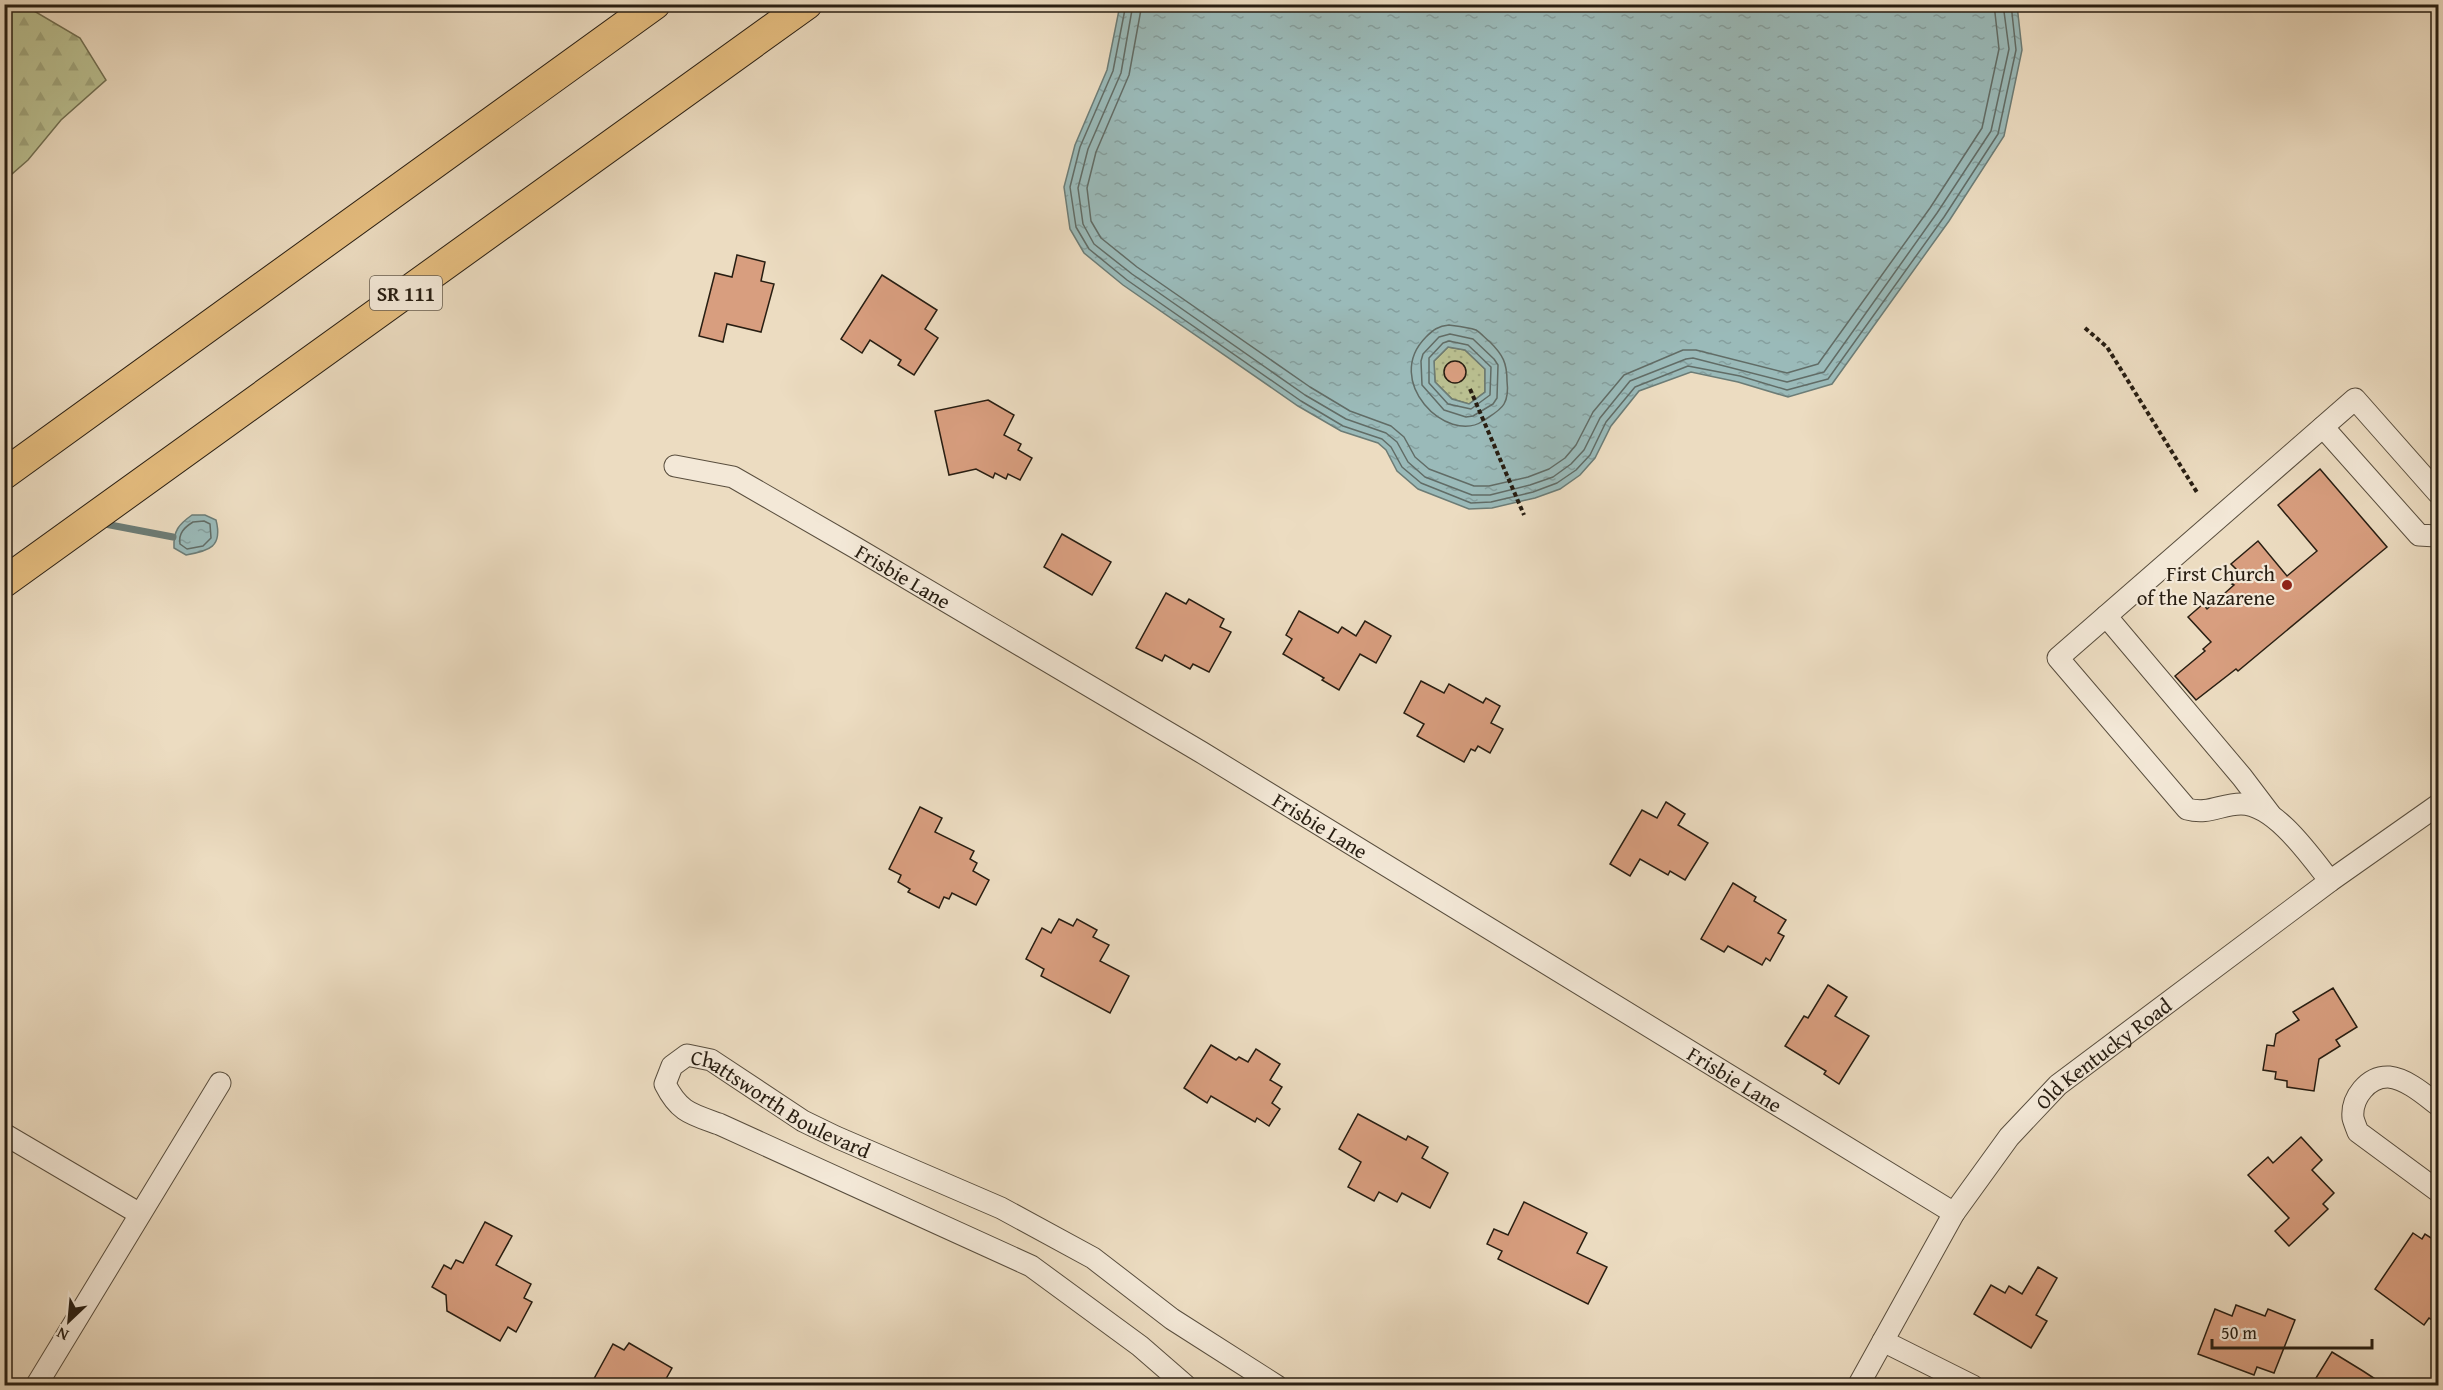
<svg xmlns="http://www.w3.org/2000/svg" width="2443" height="1390" font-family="'Gentium Book Plus',serif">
	<defs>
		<pattern id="grass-dots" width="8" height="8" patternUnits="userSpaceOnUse" patternTransform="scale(1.5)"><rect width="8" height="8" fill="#bac091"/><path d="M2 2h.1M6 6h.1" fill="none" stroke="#a0a57c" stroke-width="1.8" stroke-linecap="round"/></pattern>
		<pattern id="forest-firs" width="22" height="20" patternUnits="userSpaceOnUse" patternTransform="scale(1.5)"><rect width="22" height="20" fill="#bac091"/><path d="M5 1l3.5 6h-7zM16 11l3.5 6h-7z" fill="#a0a57c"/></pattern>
		<pattern id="water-ripples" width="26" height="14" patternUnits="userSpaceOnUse" patternTransform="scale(1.5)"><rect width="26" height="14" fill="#9abab9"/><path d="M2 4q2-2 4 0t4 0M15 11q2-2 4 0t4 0" fill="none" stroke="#859f9e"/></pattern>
	</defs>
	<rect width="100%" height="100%" fill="#ecdcc1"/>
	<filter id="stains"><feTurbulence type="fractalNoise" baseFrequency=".00333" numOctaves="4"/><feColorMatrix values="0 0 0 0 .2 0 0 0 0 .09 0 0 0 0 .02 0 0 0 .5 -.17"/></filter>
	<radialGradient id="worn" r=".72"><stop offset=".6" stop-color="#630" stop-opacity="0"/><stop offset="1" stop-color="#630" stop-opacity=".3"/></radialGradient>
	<path fill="url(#grass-dots)" stroke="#716f52" stroke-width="1.5" d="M1448,347l17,3 20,19v23l-16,12 -17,-5 -17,-17 -1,-21z"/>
	<path fill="url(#forest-firs)" stroke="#716f52" stroke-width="1.5" d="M5,4l19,1 56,33 26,42 -45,40 -33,40 -23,20z"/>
	<g fill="url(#water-ripples)" stroke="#6c7c76" stroke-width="1.5" fill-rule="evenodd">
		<path d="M1120,5h897l5,45 -18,86 -55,85 -117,163 -44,13 -50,-15 -47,-10 -52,19 -28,35 -16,32 -15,17 -20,14 -25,9 -43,10 -23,1 -51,-20 -21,-18 -11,-21 -8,-7 -37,-12 -43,-25 -175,-121 -39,-32 -14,-24 -6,-42 11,-42 32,-75zM1448,347l17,3 20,19v23l-16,12 -17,-5 -17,-17 -1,-21z"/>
		<path d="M192,515h13l11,5c7,27 -7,31 -30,35l-12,-7c-1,-17 5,-24 18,-33z"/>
	</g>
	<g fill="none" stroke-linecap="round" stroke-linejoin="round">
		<g stroke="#616c66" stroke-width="1.5">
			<path d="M1126,4l-13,67 -33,76 -10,40 6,40 13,22 38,31 174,121 42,25 39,13 9,8 11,20 19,16 50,20 20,-1 42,-10 24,-9 19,-13 14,-15 16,-33 29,-35 53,-21 52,10 47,14 41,-11 116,-162 54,-83 18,-84 -5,-46"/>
			<path d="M1133,4l-12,69 -33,76 -10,39 5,36 11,20 38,30 173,121 41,24 40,14 11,9 11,20 17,15 47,18h18l40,-10 23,-8 18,-13 13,-14 16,-32 30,-37 56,-22 7,-1 94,24 37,-10 113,-159 54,-82 18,-82 -6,-45"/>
			<path d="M1142,4l-13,71 -33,77 -9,36 4,33 10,17 36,29 173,120 40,24 41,15 13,11 11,20 14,12 45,17h15l39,-9 21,-8 16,-11 11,-13 17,-33 31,-37 59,-25h13l91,23 31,-9 112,-156 52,-80 17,-79 -5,-45"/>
			<path d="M1449,325c8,1 19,2 27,5 5,3 9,8 14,12 13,13 17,21 17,39 1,8 1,16 -3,23 -4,7 -14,12 -21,17 -36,24 -101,-40 -57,-84 7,-7 12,-11 23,-12z"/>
			<path d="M1450,334l23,5 21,20 4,6 -1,33 -4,6 -20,12 -7,1 -22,-7 -22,-25 -1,-24 2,-7 16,-17z"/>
			<path d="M1449,341l19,4 23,22 -1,28 -19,14 -23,-5 -19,-21v-25l14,-15z"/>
			<path d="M193,522l11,-1 6,3 1,14 -8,8 -16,3 -7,-5c-2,-11 5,-17 13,-22z"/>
		</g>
		<path stroke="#6c7c76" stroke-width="7" d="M105,524l68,13"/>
	</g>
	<g fill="#d89e7f" stroke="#281e12" stroke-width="1.5">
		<path d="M737,255l28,7 -4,19 13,3 -13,48 -34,-8 -4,18 -24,-6 16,-63 17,4z"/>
		<path d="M882,275l55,35 -12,19 13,9 -24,37 -16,-10 3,-5 -31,-20 -8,13 -21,-14z"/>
		<circle cx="1455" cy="372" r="11"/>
		<path d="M988,400l26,15 -10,20 17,9 -3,6 14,8 -12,22 -12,-6 -2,5 -11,-6 -2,5 -17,-9 -27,6 -14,-64z"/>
		<path d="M2320,469l67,78 -149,124 -2,-2 -40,31 -21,-24 30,-25 -2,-2 8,-7 -23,-25 15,-13 4,5 27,-24 -2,-1 10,-9 -11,-11 27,-23 29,35 30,-25 -39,-46z"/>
		<path d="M1062,534l49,28 -19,33 -48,-28z"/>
		<path d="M1166,593l20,11 3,-5 35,20 -4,8 11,5 -22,40 -16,-8 -3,5 -25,-14 -3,6 -26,-13z"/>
		<path d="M1299,611l39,22 4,-6 14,9 9,-15 26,15 -15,27 -16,-9 -21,36 -17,-10 2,-2 -41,-24 9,-15 -6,-4z"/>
		<path d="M1421,681l23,12 5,-9 34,19 3,-5 14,8 -9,17 12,6 -13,24 -12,-7 -3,5 -4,-2 -7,13 -47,-26 7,-12 -20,-11z"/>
		<path d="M1666,802l19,12 -7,11 30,18 -23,37 -15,-9 -2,4 -28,-16 -10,17 -20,-12 32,-54 15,8z"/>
		<path d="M920,807l22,11 -7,14 39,19 -4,8 7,4 -4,8 16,9 -13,25 -24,-12 -3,6 -5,-2 -5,11 -31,-16 2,-3 -12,-7 3,-7 -12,-6z"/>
		<path d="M1733,883l23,14 -2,4 32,19 -8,13 6,3 -14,25 -4,-3 -4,7 -34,-19 -4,6 -23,-13z"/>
		<path d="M1059,919l14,7 4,-7 20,11 -4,7 16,8 -9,16 29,15 -19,37 -69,-37 3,-7 -18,-10 16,-31 9,5z"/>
		<path d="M1828,985l19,12 -12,19 34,20 -30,48 -15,-10 2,-3 -41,-25 19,-30 4,2z"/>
		<path d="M2333,988l24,39 -21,13 4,6 -21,13 -5,32 -27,-4v-6l-12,-2 1,-7 -13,-2 4,-25 7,1 2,-12 23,-14 -6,-8z"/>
		<path d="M1211,1045l25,15 3,-3 9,5 8,-13 24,15 -10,16 12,7 -10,16 8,6 -11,17 -12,-8 -2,4 -44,-26 -4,7 -23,-15z"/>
		<path d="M1358,1114l48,26 2,-4 20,11 -6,11 26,15 -18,35 -28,-15 -5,9 -18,-10 -5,9 -26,-14 13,-25 -22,-13z"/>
		<path d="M2301,1137l21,23 -10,10 22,23 -11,11 5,5 -39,37 -14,-15 14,-13 -41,-43 20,-18 5,6z"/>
		<path d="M1524,1202l63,31 -10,20 30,14 -19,37 -90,-45 4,-8 -15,-7 7,-15 14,6z"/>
		<path d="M485,1222l27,14 -16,29 35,19 -7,14 8,4 -16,30 -8,-5 -8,14 -53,-30 -1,-16 -14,-8 12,-22 7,4 5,-9 7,3z"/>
		<path d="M2413,1233l9,6 3,-5 14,9v81l-10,-6 -5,7 -49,-36z"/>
		<path d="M2038,1267l19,11 -21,37 11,6 -16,27 -57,-34 17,-29 14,8 4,-7 13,8z"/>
		<path d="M2236,1305l29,11 3,-7 27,11 -21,53 -17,-6 -3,8 -56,-21 17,-45 17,7z"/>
		<path d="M629,1343l43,25 -10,18h-72l23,-42 11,6z"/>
		<path d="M2332,1352l31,19 23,15h-75z"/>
	</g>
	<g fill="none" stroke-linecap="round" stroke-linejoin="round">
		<g stroke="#594e3e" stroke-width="23">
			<g id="minor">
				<path d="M2323,427l96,108 17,1 2,-3"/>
				<path id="s1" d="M675,466l58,11 123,71 345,204 753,461"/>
				<path d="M2106,616l136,161 28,37"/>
				<path d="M2330,881c-19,-24 -55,-77 -89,-77 -20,0 -32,11 -54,5l-129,-151 297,-259 83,94"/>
				<path d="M2438,1105c-13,-10 -31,-26 -49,-28 -21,-1 -38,21 -36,41 1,4 3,9 5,14l80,59"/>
				<path d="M4,1134l136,80"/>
				<path d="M1883,1341l90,45"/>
				<path d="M36,1386l184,-303"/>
				<path id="s2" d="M1186,1386l-46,-40 -109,-80 -312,-142c-28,-10 -40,-12 -54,-40l7,-18 15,-11 24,5 92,61 33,16 165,71 92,50 79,61 105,67"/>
				<path id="s3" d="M1858,1386l96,-173 55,-76 49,-52 272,-204 108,-76"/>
			</g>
		</g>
		<g stroke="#281e12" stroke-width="32">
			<g id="highway">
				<path d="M4,474l651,-470"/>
				<path d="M4,582l803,-578"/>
			</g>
		</g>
		<g stroke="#281e12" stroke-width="4" stroke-dasharray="4.5 3" stroke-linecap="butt">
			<path d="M2085,328l22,19 91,147"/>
			<path d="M1470,389l54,126"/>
		</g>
		<use href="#minor" stroke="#f3e8d7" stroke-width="21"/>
		<use href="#highway" stroke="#e6be80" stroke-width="30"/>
	</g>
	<circle fill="#8f2418" stroke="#f3e8d7" stroke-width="2" cx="2287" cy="585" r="6"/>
	<g text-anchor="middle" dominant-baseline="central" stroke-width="4.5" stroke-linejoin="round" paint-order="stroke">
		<rect fill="#f3e8d7" stroke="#655b4d" stroke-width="1.5" x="370" y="276" width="72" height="34" rx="4.5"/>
		<g font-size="20" font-weight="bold" fill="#281e12">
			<text x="406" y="293">SR 111</text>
		</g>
		<g font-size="21" fill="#281e12" stroke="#f3e8d7" text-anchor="end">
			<text x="2275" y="573">First Church<tspan x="2275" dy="24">of the Nazarene</tspan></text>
		</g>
		<g font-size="21" fill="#281e12" stroke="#f3e8d7">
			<text stroke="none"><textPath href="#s1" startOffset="256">Frisbie Lane</textPath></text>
			<text stroke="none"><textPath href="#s1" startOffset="742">Frisbie Lane</textPath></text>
			<text stroke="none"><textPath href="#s3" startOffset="418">Old Kentucky Road</textPath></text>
			<text stroke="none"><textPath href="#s1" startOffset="1228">Frisbie Lane</textPath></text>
			<text stroke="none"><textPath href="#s2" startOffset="753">Chattsworth Boulevard</textPath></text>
		</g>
	</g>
	<rect width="2443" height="1390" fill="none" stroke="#ecdcc1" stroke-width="24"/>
	<rect x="6" y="6" width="2431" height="1378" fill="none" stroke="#281e12" stroke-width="3"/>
	<rect x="12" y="12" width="2419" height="1366" fill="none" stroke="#281e12" stroke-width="1.5"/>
	<g transform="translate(69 1321) rotate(206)" stroke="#f3e8d7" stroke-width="4.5" paint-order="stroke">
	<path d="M0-4.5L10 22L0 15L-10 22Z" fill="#281e12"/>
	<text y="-9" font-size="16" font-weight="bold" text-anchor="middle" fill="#281e12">N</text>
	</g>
	<path d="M2212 1339v9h160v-9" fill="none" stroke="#281e12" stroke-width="3"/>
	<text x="2221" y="1339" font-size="18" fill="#281e12" stroke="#f3e8d7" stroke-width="4.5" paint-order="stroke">50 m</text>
	<rect width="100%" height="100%" filter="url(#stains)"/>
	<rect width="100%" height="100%" fill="url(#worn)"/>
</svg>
